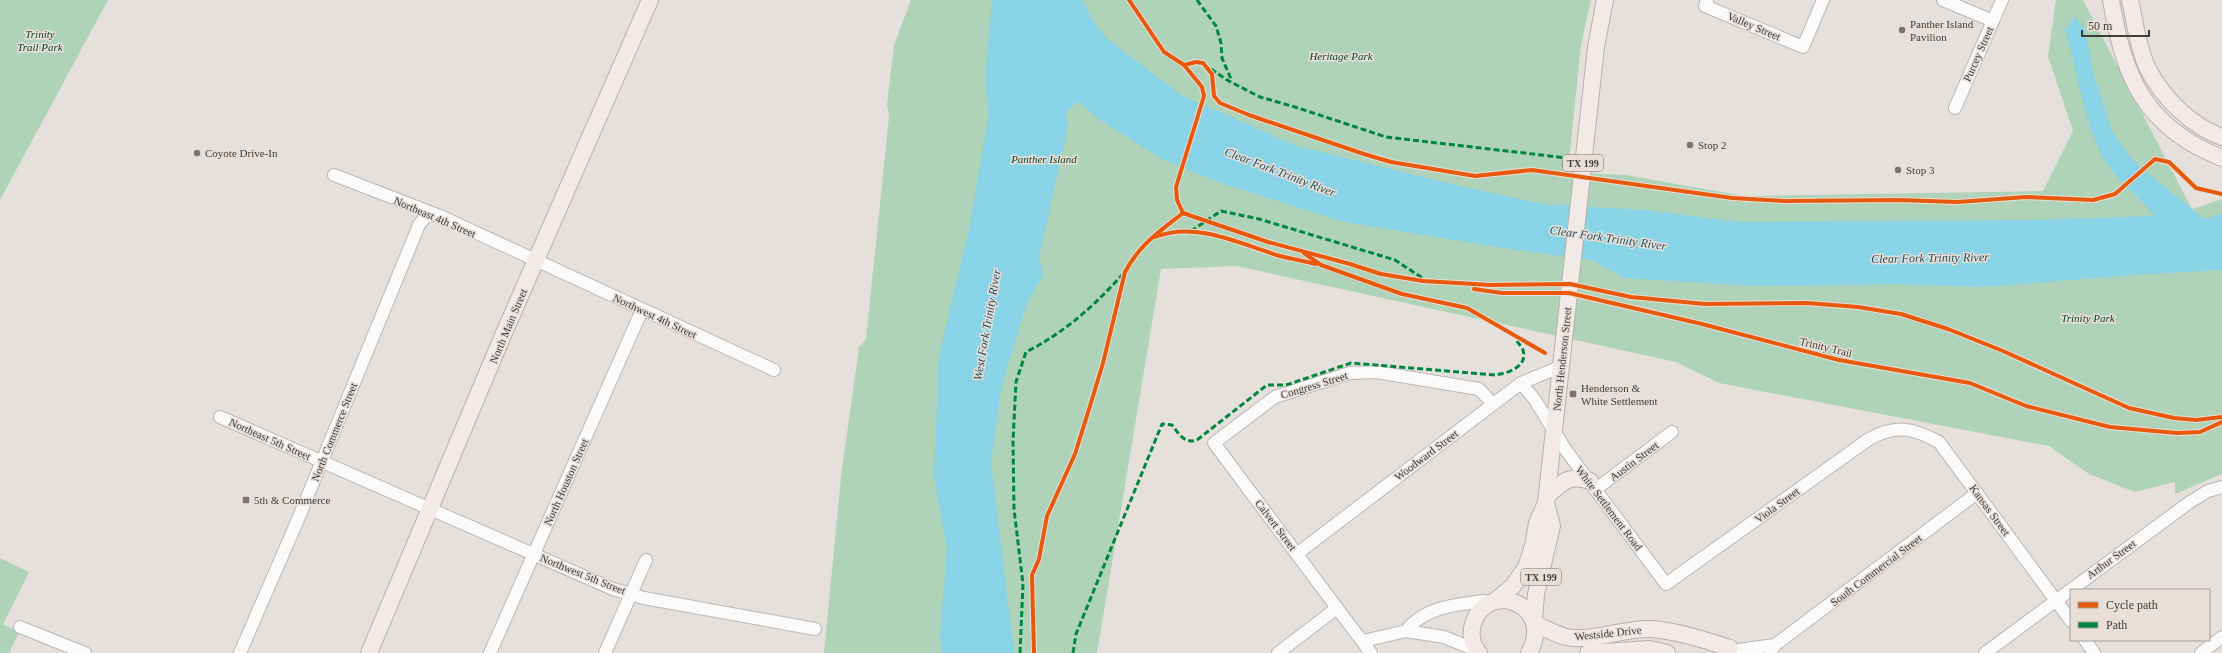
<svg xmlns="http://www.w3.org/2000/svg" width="2222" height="653" font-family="Georgia,serif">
	<rect width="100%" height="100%" fill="#e5e0dc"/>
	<g fill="#afd3b8">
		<path d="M0,0h108l-108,200z"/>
		<path d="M911,0h680l-10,45 -13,127 58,3 118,21 299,-5 30,-60 -25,-75 8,-56h27l109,209 30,-10v275l-47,20v-12l-40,10 -46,-18 -40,-28 -330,-63 -43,-21 -440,-96 -75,3 -64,384h-273l17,-176 18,-130 7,-8 23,-222 -2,-13 7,-59z"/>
		<path d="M0,558l29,14 -26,52 16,8 -10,21h-9z"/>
	</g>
	<path fill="#89d3e7" d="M992,0h91l8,18 15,20 75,57 116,51 158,39 89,19 99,6 96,12 295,-2 120,-4c-14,-20 -37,-34 -49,-55 -22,-40 -27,-89 -40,-132l10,-12 10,12 9,47 18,55 20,29 72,59 18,-5v56l-89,5 -150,12 -86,-3 -143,2 -130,-8 -32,-18 -76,-10 -172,-28 -123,-39 -57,-23 -63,-39 -24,-20 -11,13 2,13 -29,130 4,18 -17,31 -18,58 -7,25 -10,73 23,191h-72l-2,-17 7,-87 -13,-73 5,-120 31,-131 19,-112 -4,-33z"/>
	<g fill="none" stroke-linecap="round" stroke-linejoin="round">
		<g stroke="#bbb7b4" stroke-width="14">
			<g id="minor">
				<path d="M1707,0l-2,6 98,41 20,-47"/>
				<path d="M1943,0l50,21"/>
				<path d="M1955,108l47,-108"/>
				<path d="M334,175l106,41 334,154"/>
				<path d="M1521,383l14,17 30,49 101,135 203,-145c27,-15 44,-11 70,3l132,179"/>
				<path d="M220,417l393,172 31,9 171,31"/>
				<path d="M1596,489l76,-57"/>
				<path d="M1298,553l223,-170 39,-16"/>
				<path d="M1337,608l-123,-165 61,-46 75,-24 26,-1 103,17 14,15"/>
				<path d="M20,627l65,26"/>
				<path d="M1406,631c18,-24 52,-27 79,-30l5,2"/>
				<path d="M2085,640l9,13"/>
				<path d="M1363,641l43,-10 38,6 32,13"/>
				<path d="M1738,650l37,-5"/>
				<path d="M240,653l59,-136 120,-292 6,-8 7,-2"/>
				<path d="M490,653l152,-343"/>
				<path d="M605,653l41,-93"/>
				<path d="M1278,653l59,-45 34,45"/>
				<path d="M1770,653l5,-8 202,-152"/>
				<path d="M1985,653l205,-151 18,-11 14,-4"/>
				<path d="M2201,653l21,-16"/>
			</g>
		</g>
		<g stroke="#bdaea9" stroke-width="18">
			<g id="major">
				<path d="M2111,0c13,77 33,127 111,158"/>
				<path d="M2130,0c5,22 8,48 18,69 15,29 43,57 74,68"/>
				<path d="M1547,496c16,-14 21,-22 43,-15"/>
				<path d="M1495,601l18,-15 13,-19 7,-21 4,-23 9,-20 50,-456 9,-47"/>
				<path d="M1534,619l2,-25 16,-68 -6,-23"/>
				<path d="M1535,624c10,4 20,10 31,13 27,5 57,-9 85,-8 27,2 53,11 79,19"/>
				<path d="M369,653l135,-320 146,-333"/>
				<path d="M1479,653c-7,-8 -9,-19 -6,-29 14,-46 83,-19 56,29"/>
				<path d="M1588,653l61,-4 18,4"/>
			</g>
		</g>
		<use href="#minor" stroke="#fbfafa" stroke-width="12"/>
		<use href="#major" stroke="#f2eae7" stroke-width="16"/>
		<g stroke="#00873e" stroke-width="3" stroke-dasharray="6 3" stroke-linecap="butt">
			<path d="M1197,0l19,26 5,17 1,15 9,21"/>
			<path d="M1211,69l16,11 33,17 35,10 91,30 181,21 -2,16"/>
			<path d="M1191,231l30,-20 38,8 136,41 29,19"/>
			<path d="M1020,653l3,-69 -9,-75 -1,-68 3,-59 10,-30c38,-19 68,-46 96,-77"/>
			<path d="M1073,653l3,-19 86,-210 10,1c7,9 12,19 25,15l70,-55h19l65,-22 144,12c13,-2 33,-8 28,-25 -2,-4 -6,-8 -7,-11"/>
		</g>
		<g stroke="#e9dfd8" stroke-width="6">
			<g id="cycleway">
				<path d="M1129,0l35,52 20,13 18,22 2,9 -28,91 1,13 6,13"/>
				<path d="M1184,65l12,-3 7,1 9,11 2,22 6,7 29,12 115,39 27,8 84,14 57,-6 200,28 52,3 115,-1 59,2 68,-5 67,3 22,-6 40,-35 14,3 27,26 26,6"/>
				<path d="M1183,213l85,29 82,22 31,10 42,7 68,4 79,-1 61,13 74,7 102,-1 51,4 43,7 47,15 55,22 126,57 45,10 22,2 26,-3"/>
				<path d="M1155,237c42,-16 85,7 125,19 12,3 24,5 36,8"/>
				<path d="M1304,253l17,12 81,29 65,14 78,45"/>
				<path d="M1474,289l28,4h67l133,31 137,36 131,23 56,23 84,21 67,6 23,-1 22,-10"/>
				<path d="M1034,653l-2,-78 7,-16 8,-43 28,-62 15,-48 13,-43 22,-91c15,-28 34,-40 58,-59"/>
			</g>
		</g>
		<use href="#cycleway" stroke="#e8590c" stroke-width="4"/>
	</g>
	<g fill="#7a7572" stroke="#e9dfd8" stroke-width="1.5">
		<circle cx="1902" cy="30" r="4"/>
		<circle cx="1690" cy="145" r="4"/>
		<circle cx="197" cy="153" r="4"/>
		<circle cx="1898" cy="170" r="4"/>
		<rect x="1569" y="390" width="8" height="8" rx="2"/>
		<rect x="242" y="496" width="8" height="8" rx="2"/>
	</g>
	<g text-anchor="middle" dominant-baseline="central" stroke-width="3" stroke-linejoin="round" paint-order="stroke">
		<g fill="#e9dfd8" stroke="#736d69" stroke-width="1">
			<rect x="1563" y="155" width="40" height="16" rx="3"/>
			<rect x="1521" y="569" width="40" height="16" rx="3"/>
		</g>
		<g font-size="10" font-weight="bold" fill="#403c39">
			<text x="1583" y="163">TX 199</text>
			<text x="1541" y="577">TX 199</text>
		</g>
		<g font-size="11" fill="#403c39" stroke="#e9dfd8" text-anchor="start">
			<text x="1910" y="24">Panther Island<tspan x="1910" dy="13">Pavilion</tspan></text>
			<text x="1698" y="145">Stop 2</text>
			<text x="205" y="153">Coyote Drive-In</text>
			<text x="1906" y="170">Stop 3</text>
			<text x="1581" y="388">Henderson &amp;<tspan x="1581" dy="13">White Settlement</tspan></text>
			<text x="254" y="500">5th &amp; Commerce</text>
		</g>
		<g font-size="11" fill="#403c39" stroke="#e9dfd8">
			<text transform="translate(1754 26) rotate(23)">Valley Street</text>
			<text transform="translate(1978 54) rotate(-66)">Purcey Street</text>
			<text transform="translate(435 217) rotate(23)">Northeast 4th Street</text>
			<text transform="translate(655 316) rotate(25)">Northwest 4th Street</text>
			<text transform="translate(508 326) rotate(-67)">North Main Street</text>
			<text transform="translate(1826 347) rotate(14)">Trinity Trail</text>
			<text transform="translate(1562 359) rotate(-84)">North Henderson Street</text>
			<text transform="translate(1314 385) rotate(-17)">Congress Street</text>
			<text transform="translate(334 432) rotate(-68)">North Commerce Street</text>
			<text transform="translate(270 439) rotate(24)">Northeast 5th Street</text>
			<text transform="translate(1426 455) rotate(-37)">Woodward Street</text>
			<text transform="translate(1634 461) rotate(-37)">Austin Street</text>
			<text transform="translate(566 482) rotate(-66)">North Houston Street</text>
			<text transform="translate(1777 505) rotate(-36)">Viola Street</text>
			<text transform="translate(1609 508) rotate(53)">White Settlement Road</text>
			<text transform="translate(1990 510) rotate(54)">Kansas Street</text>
			<text transform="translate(1276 525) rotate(53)">Calvert Street</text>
			<text transform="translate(2111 559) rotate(-36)">Arthur Street</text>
			<text transform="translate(1876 570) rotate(-37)">South Commercial Street</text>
			<text transform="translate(583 574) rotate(22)">Northwest 5th Street</text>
			<text transform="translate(1608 633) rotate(-6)">Westside Drive</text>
		</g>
		<g font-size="11" font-style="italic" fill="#003e1e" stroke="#e9dfd8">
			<text x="40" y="34">Trinity<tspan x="40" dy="13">Trail Park</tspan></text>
			<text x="1341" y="56">Heritage Park</text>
			<text x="1044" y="159">Panther Island</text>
			<text x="2088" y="318">Trinity Park</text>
		</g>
		<g font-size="12" font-style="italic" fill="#1e4d5a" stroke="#e9dfd8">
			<text transform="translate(1280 172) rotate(21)">Clear Fork Trinity River</text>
			<text transform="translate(1608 238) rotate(8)">Clear Fork Trinity River</text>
			<text transform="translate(1930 258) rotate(-1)">Clear Fork Trinity River</text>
			<text transform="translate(987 325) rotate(-80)">West Fork Trinity River</text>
		</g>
	</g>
	<rect x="2070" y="589" width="140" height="52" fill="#e9dfd8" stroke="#a59e98"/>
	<rect x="2078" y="602" width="20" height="6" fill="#e8590c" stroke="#a59e98"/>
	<text x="2106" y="609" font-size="12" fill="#403c39">Cycle path</text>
	<rect x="2078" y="622" width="20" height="6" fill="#00873e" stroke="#a59e98"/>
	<text x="2106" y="629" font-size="12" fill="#403c39">Path</text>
	<path d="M2082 30v6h67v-6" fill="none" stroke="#403c39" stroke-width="2"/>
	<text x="2088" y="30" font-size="12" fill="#403c39" stroke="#e9dfd8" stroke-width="3" paint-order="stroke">50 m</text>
</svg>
